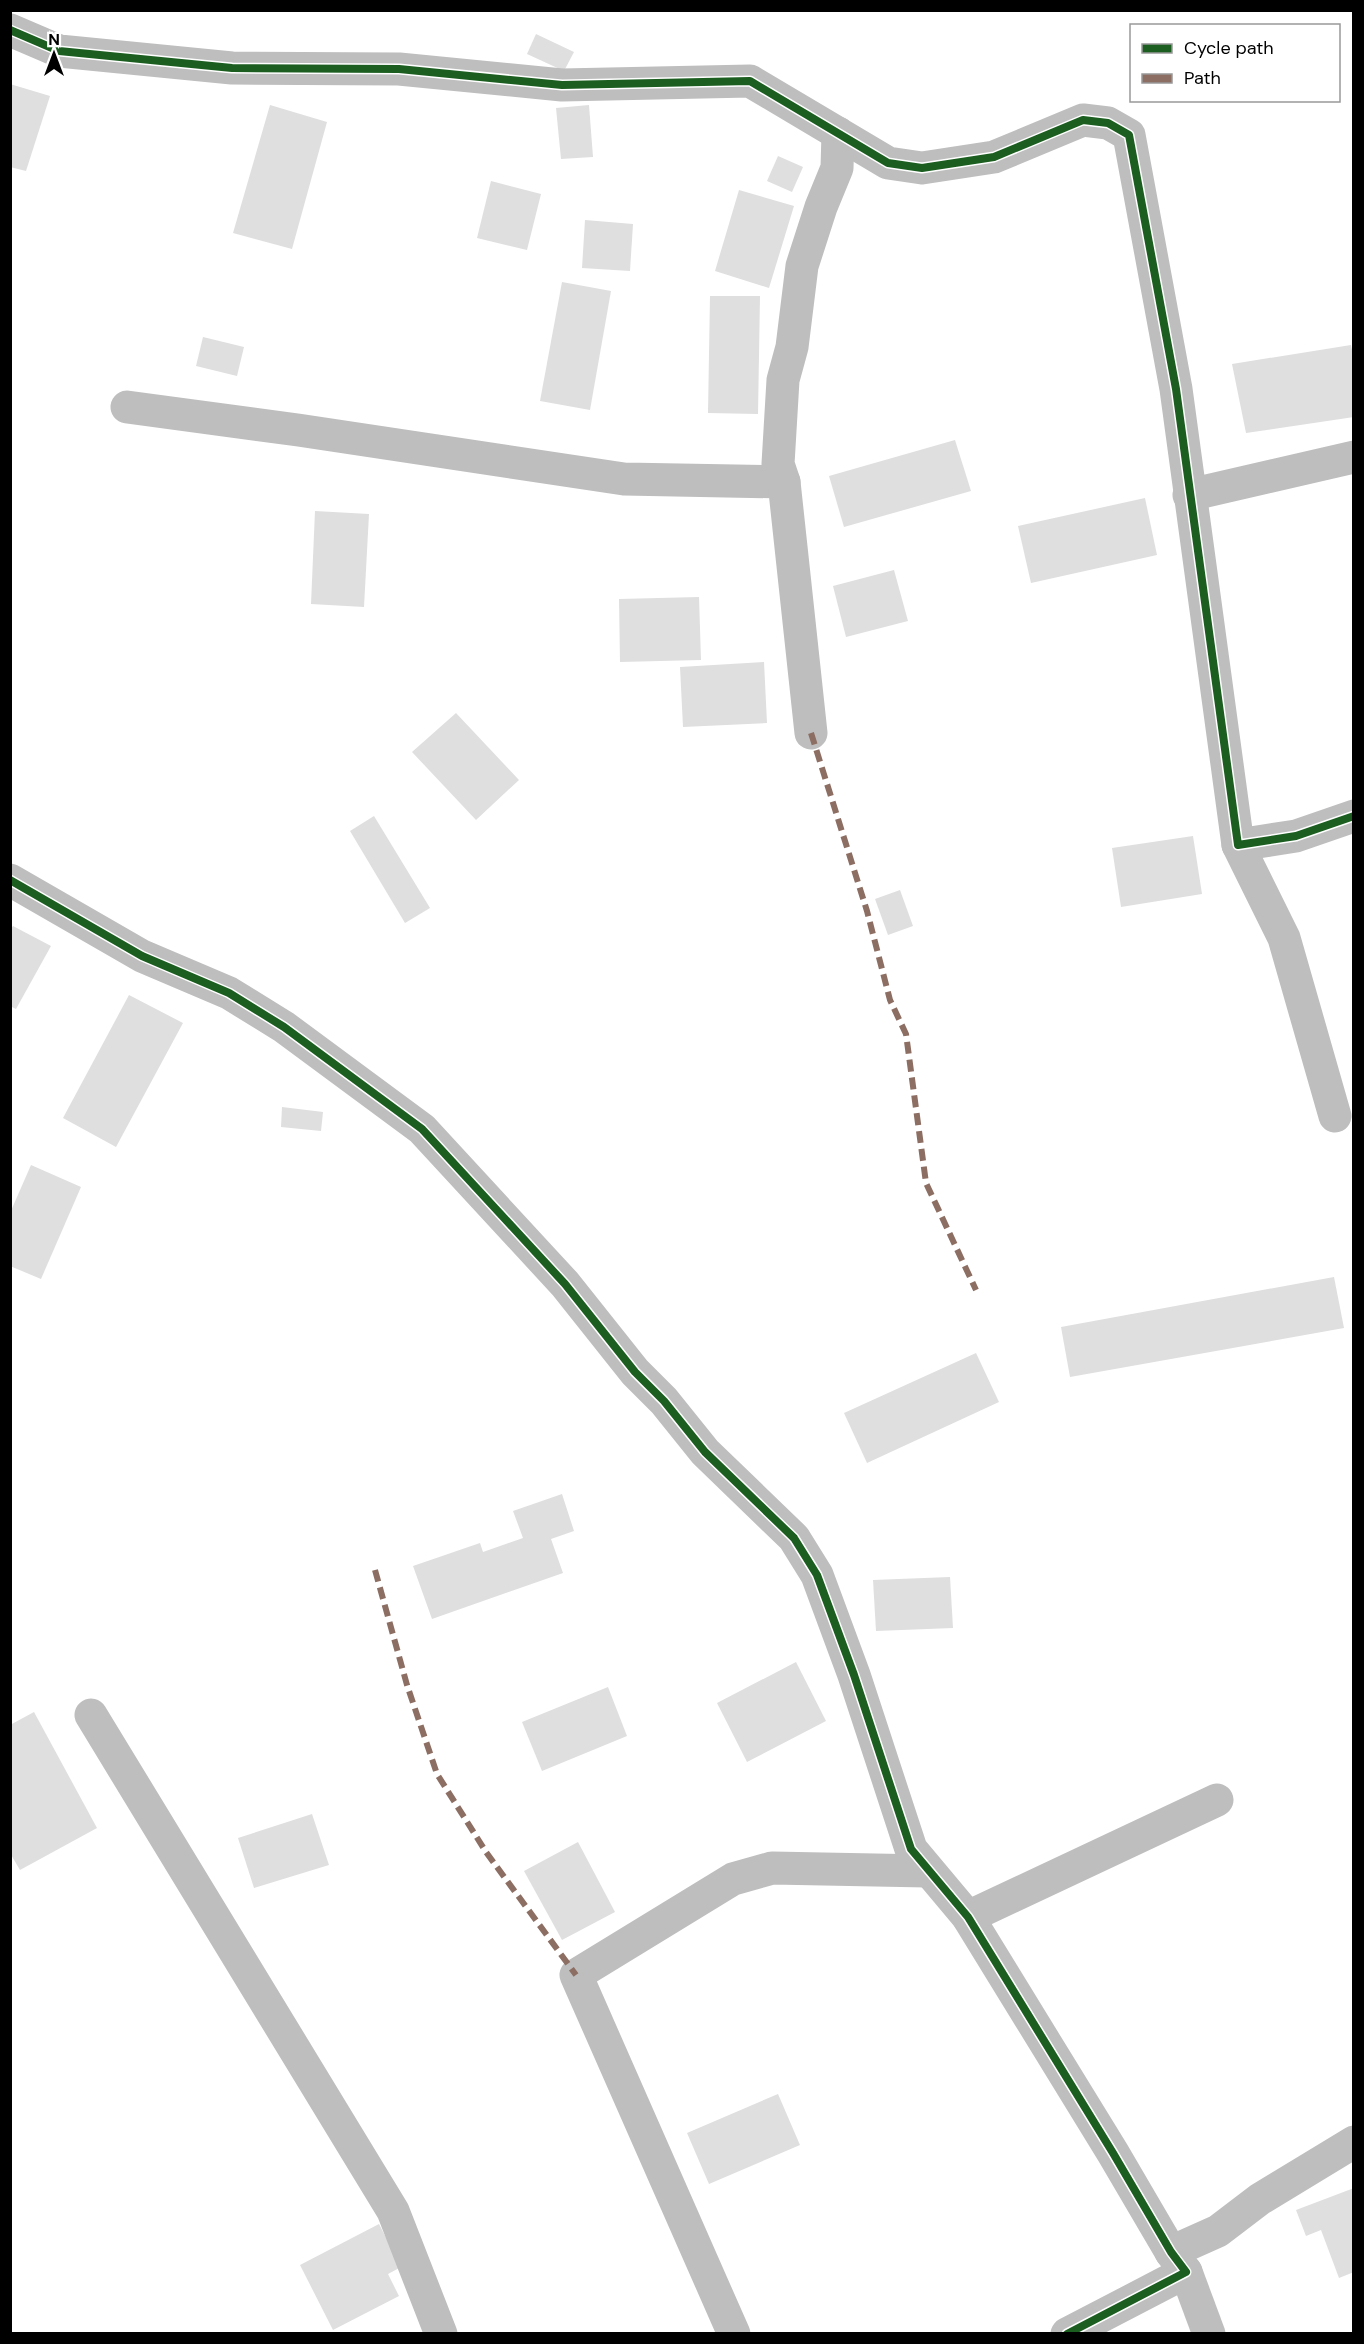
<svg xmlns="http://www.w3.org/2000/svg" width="1364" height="2344" font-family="'DM Sans',sans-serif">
	<rect width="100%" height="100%" fill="#fff"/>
	<g fill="#dfdfdf">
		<path d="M536,34l38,18 -10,19 -37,-17z"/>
		<path d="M10,84l40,12 -24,75 -16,-4z"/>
		<path d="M270,105l57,17 -35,127 -59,-16z"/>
		<path d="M589,105l4,52 -32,2 -5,-51z"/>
		<path d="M778,156l25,11 -11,25 -25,-11z"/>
		<path d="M491,181l50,13 -14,56 -50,-12z"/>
		<path d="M739,190l55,16 -25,82 -54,-17z"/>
		<path d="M585,220l48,4 -3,47 -48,-3z"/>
		<path d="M562,282l49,9 -21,119 -50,-9z"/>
		<path d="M710,296h50l-2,118 -50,-1z"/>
		<path d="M203,337l41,10 -7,29 -41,-10z"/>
		<path d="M1351,345l3,13v59l-108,16 -14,-69z"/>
		<path d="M955,440l16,51 -127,36 -15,-51z"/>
		<path d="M1145,498l12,57 -126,28 -13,-57z"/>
		<path d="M315,511l54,3 -5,93 -53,-3z"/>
		<path d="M894,570l14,51 -62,16 -13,-51z"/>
		<path d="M699,597l2,63 -81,2 -1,-63z"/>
		<path d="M764,662l3,61 -84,4 -3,-60z"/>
		<path d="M456,713l63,67 -43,40 -64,-68z"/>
		<path d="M374,816l56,92 -25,15 -55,-92z"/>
		<path d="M1193,836l9,58 -81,13 -9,-59z"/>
		<path d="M900,890l13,36 -25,9 -13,-36z"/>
		<path d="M13,926l38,20 -35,63 -6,-3v-76z"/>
		<path d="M129,995l54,28 -67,124 -53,-29z"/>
		<path d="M282,1107l41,5 -2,19 -40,-4z"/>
		<path d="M31,1165l50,22 -40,92 -31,-13v-53z"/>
		<path d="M1334,1277l10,51 -274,49 -9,-50z"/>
		<path d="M976,1353l23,49 -132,61 -23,-50z"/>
		<path d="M562,1494l12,37 -23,8 12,34 -131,46 -19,-53 67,-23 3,9 40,-14 -10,-27z"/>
		<path d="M950,1577l3,51 -77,3 -3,-51z"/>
		<path d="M796,1662l30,59 -79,41 -30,-59z"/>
		<path d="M608,1687l19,49 -85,35 -20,-49z"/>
		<path d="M34,1712l63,116 -77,42 -10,-17v-128z"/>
		<path d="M312,1814l17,51 -75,23 -16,-50z"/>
		<path d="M578,1842l37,70 -53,28 -38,-69z"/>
		<path d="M778,2094l22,51 -91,39 -22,-51z"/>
		<path d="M1354,2188v84l-15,6 -18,-48 -15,6 -10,-26z"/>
		<path d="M379,2224l22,43 -13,7 11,22 -66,34 -33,-65z"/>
	</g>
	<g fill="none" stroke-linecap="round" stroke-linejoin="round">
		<g stroke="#bebebe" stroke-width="33">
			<path d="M10,30l49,21 173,17 167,1 163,16 188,-4 138,82 34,5 72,-11 89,-37 25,3 21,12 47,254 62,456 58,-9 58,-20"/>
			<path d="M127,407l171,23 326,49 160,3"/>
			<path d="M1189,495l165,-38"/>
			<path d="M811,733l-27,-251 -6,-18 5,-84 9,-33 10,-81 19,-59 16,-39 1,-35"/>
			<path d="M1238,845l46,93 51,178"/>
			<path d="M10,880l132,76 87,37 55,34 138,102 143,155 70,88 29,29 41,51 89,86 23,37 37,100 57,174 57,68 145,236 58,99 15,20 -119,62"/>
			<path d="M91,1715l302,496 48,123"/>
			<path d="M968,1917l249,-117"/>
			<path d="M1171,2252l47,-21 42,-32 94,-57"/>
			<path d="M1186,2272l23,62"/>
			<path d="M734,2334l-158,-359 157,-96 39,-11 155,3"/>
		</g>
		<g stroke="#8d6e63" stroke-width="6" stroke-dasharray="12 6" stroke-linecap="butt">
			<path d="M811,733l56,178 23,89 16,34 20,149 50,107"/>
			<path d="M375,1570l32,115 30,89 49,78 90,123"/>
		</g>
		<g stroke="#fff" stroke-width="11">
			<g id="cycleway">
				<path d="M10,30l49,21 173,17 167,1 163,16 188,-4 138,82 34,5 72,-11 89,-37 25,3 21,12 47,254 62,456 58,-9 58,-20"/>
				<path d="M10,880l132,76 87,37 55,34 138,102 143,155 70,88 29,29 41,51 89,86 23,37 37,100 57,174 57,68 145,236 58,99 15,20 -119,62"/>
			</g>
		</g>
		<use href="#cycleway" stroke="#1b5e20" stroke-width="8"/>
	</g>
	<rect width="1364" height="2344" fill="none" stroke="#000000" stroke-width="24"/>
	<rect x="1130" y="24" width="210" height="78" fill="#ffffff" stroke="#999999" stroke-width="1.5"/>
	<rect x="1142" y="44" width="30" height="9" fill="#1b5e20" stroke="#999999" stroke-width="1.5"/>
	<text x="1184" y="54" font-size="18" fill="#000000">Cycle path</text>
	<rect x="1142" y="74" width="30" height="9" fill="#8d6e63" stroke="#999999" stroke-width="1.5"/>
	<text x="1184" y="84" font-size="18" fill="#000000">Path</text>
	<g transform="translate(54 54)" stroke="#ffffff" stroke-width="4.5" paint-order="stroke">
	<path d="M0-4.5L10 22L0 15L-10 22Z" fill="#000000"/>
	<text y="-9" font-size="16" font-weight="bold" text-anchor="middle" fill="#000000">N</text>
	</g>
</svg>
